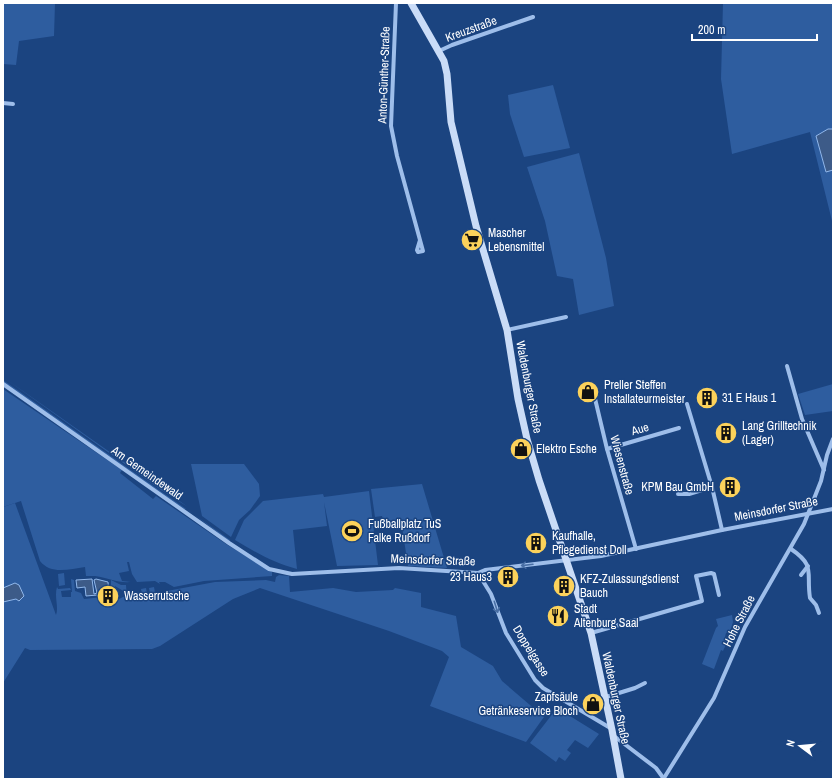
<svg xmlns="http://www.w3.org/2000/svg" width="836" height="782" font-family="'Archivo Narrow',sans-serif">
	<rect width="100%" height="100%" fill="#1b4480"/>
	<g fill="#2e5d9f" fill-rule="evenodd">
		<path d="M4,3h51l-1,33 -35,5 -3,24 -13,-1z"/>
		<path d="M723,3h110v126h-5l-12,7 10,36 7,-2v55l-23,-93 -78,22 -11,-75z"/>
		<path d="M553,85l17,63 -46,9 -14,-43 -2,-19z"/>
		<path d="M579,153l27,105 8,48 -35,9 -6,-36 -16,-3 -12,-55 -18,-54z"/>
		<path d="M3,377l185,130 -27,-17z"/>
		<path d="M3,380l183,129h-2l-181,-126z"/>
		<path d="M833,384v27l-28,4 -7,-21z"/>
		<path d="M3,389l119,81 -2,3 33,26 3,-3 70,48 46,28v4l-68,5 -30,6 -9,-5h-6l1,2 -5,-3 -18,1 -5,-8 -3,-12h-2l2,9 -10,2 3,8 9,1c-14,1 -22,-4 -36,-6l1,-4 -1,4h-9l-1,-9c-16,2 -34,8 -45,-6l-19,-60 -18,6z"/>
		<path d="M191,464h53l15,20 1,12 -10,14 -11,10 -8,17 -29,-21z"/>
		<path d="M422,484l25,84 -39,-2 -6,-39 -17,2 -3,-13 -7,1 -4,-28z"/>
		<path d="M369,491l9,74 -41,1 -13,-64 3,24 -34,4 4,39c-23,-6 -42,-17 -62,-29l9,-20 19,-19 60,-7 1,3z"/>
		<path d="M15,503l41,112c3,-8 -2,-18 1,-28l1,2 12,-1 1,2 -10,1 1,6h9v-5h1l-1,-13 3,1 1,11 6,2 3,6 19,-2 6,5 3,-3 -1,-3v-16l10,5h5l1,15h7l-1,-7 5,-1 2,8h3l-2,-11 5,-1 2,11h3l-2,-11 5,-1 2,11 12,-1 -1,-6 48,-9 51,-2 9,2 1,-5 3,-2 10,1 1,16 43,-4 23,4 37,-2 2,-2 26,5v14l35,9 5,31 32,19 9,15 42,36 -18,25 -96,-36 19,-49 -7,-6 -53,-20 -129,-43 -27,11 -73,47 -8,3 -122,1 -5,-2 -22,35v-176zM115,586l10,6v4l-6,3 -5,-1z"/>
		<path d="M188,510l1,1 41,29 -1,1z"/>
		<path d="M64,573l1,12 -6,1 -1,-12z"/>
		<path d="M732,615l1,7 -3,10 -4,1 -1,4 4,1 -6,13 -2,-1 -7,19 -12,-5 14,-36 2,-2 -2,-7z"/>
		<path d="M557,708l42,26 -11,14 -13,-8 -8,10 4,3 -6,8 -6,-4 -3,5 -26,-19z"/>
	</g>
	<g fill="#3d5b88" stroke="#91b8ec">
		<path d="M828,129h5v41l-7,2 -10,-36z"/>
		<path d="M92,579l2,15 3,-1 -3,-13 2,-1 12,3 1,12 -23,2 -1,-9 -8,1 -1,-8z"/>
		<path d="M15,583l4,2 5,11 -5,5 -3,-2 -13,3v-14z"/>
	</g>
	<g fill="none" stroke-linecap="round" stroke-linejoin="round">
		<g stroke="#9ebeea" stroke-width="4">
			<path d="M396,3l-5,123 6,30 26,95 -5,1 -1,-2 3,-10"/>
			<path d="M439,51l13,-6 81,-28"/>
			<path d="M3,103l10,1"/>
			<path d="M507,330l59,-13"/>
			<path d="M787,366l15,53 22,51"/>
			<path d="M3,384l226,159 40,26 23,5 107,-6 79,5 7,-3 116,-14 121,-26 111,-21"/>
			<path d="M592,386l15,63 29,100"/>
			<path d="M687,404l25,83 10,43"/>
			<path d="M607,449l72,-21"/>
			<path d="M678,494h11l23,-7"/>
			<path d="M791,549c25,17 15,23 19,49l6,7 3,8"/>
			<path d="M478,573l13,21 15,39 29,47 8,8 69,41"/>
			<path d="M801,575l7,-9"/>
			<path d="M591,633l111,-32 -6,-25 15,-3 3,1 5,21"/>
			<path d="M606,697l29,-9 10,-5"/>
			<path d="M614,736l42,32 8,11"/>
			<path d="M664,778l50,-80 31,-71 59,-103 17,-43 6,-26 6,-16"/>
		</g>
		<path stroke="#cadcf7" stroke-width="7" d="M411,3l33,58 3,13 4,48 25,104 31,104 11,69 9,40 12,41 52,153 21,97 9,49"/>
	</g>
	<defs><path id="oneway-shaft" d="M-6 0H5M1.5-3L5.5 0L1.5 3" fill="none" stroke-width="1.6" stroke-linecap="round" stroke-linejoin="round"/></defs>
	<g stroke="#496fa5">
		<use href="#oneway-shaft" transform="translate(527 565) rotate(173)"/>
		<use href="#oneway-shaft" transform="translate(496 607) rotate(73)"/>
	</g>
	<defs>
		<g id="supermarket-disc" transform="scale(1.15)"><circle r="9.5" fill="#fcd25b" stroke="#1b4480"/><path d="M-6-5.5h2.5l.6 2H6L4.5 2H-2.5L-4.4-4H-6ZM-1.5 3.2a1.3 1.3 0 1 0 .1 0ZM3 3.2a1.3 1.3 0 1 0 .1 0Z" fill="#111"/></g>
		<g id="shop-disc" transform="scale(1.15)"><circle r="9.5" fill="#fcd25b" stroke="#1b4480"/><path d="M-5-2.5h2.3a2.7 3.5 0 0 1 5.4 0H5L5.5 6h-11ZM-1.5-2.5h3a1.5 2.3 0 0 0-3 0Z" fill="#111"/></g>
		<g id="building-disc" transform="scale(1.15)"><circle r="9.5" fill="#fcd25b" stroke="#1b4480"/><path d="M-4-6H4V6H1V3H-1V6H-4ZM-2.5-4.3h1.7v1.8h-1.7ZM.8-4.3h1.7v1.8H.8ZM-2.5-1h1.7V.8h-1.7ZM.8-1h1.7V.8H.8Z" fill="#111"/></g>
		<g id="stadium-disc" transform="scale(1.15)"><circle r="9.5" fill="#fcd25b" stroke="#1b4480"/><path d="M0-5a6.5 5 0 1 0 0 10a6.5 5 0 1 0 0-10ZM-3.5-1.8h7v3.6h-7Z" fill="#111"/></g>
		<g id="restaurant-disc" transform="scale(1.15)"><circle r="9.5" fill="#fcd25b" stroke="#1b4480"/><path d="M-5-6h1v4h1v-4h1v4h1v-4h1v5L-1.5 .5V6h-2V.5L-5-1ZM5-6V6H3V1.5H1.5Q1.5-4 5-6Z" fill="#111"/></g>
	</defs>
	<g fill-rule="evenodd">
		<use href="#supermarket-disc" x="472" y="240"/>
		<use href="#shop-disc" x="588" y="392"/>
		<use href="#building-disc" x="707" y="398"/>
		<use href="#building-disc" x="726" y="433"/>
		<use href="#shop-disc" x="521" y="449"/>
		<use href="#building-disc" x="730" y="487"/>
		<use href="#stadium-disc" x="352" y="531"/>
		<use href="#building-disc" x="536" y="543"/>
		<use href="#building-disc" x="508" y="577"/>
		<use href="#building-disc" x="564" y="586"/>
		<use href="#building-disc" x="108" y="596"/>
		<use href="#restaurant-disc" x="558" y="616"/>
		<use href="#shop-disc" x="593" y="704"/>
	</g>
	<g text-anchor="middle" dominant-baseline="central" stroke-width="3" stroke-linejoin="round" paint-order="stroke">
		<g font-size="12" fill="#fff" stroke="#1b4480">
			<text transform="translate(471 29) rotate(-20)">Kreuzstraße</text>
			<text transform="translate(384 75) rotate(-88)">Anton-Günther-Straße</text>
			<text transform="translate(529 387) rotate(79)">Waldenburger Straße</text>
			<text transform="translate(640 429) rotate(-16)">Aue</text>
			<text transform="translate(622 465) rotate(75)">Wiesenstraße</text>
			<text transform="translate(147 473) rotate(35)">Am Gemeindewald</text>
			<text transform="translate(776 509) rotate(-11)">Meinsdorfer Straße</text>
			<text transform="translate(433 560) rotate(2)">Meinsdorfer Straße</text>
			<text transform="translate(739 621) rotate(-63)">Hohe Straße</text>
			<text transform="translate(531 651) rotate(58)">Doppelgasse</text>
			<text transform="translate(616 698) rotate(78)">Waldenburger Straße</text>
		</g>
		<g font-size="12" fill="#fff" stroke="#1b4480" text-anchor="start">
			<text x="488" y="233">Mascher<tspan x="488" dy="14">Lebensmittel</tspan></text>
			<text x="604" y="385">Preller Steffen<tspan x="604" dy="14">Installateurmeister</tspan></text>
			<text x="722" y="398">31 E Haus 1</text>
			<text x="742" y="426">Lang Grilltechnik<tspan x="742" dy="14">(Lager)</tspan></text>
			<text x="536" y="449">Elektro Esche</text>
			<text x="714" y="487" text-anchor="end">KPM Bau GmbH</text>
			<text x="368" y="524">Fußballplatz TuS<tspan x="368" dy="14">Falke Rußdorf</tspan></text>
			<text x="552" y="536">Kaufhalle,<tspan x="552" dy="14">Pflegedienst Doll</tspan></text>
			<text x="492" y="577" text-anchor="end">23 Haus3</text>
			<text x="580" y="579">KFZ-Zulassungsdienst<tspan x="580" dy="14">Bauch</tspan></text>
			<text x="124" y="596">Wasserrutsche</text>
			<text x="574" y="609">Stadt<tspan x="574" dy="14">Altenburg Saal</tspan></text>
			<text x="578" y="697" text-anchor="end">Zapfsäule<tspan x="578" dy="14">Getränkeservice Bloch</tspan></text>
		</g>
	</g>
	<rect width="836" height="782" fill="none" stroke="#ffffff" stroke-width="8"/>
	<g transform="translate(800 746) rotate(286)" stroke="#1b4480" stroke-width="3" paint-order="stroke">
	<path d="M0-3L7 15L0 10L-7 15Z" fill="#ffffff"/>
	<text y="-6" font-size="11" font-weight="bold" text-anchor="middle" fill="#ffffff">N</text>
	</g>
	<path d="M692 34v6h125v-6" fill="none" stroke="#ffffff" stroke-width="2"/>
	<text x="698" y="34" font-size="12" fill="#ffffff" stroke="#1b4480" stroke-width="3" paint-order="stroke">200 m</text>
</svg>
